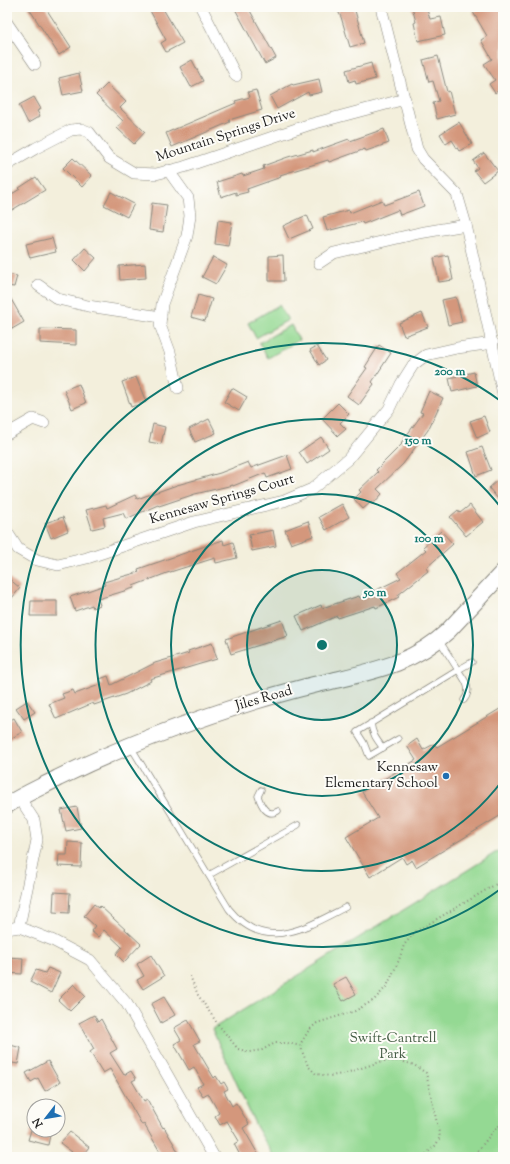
<svg xmlns="http://www.w3.org/2000/svg" width="510" height="1164" font-family="'Sorts Mill Goudy',serif">
	<rect width="100%" height="100%" fill="#fdfcf7"/>
	<filter id="ink" filterUnits="userSpaceOnUse"><feTurbulence type="fractalNoise" baseFrequency=".025" numOctaves="2"/><feDisplacementMap in="SourceGraphic" scale="8" xChannelSelector="R" yChannelSelector="G"/><feConvolveMatrix kernelMatrix="1 2 1 2 8 2 1 2 1" color-interpolation-filters="sRGB"/></filter>
	<filter id="wash" filterUnits="userSpaceOnUse"><feTurbulence type="fractalNoise" baseFrequency=".012" numOctaves="4" result="noise"/><feDisplacementMap in="SourceGraphic" scale="16" xChannelSelector="R" yChannelSelector="G"/><feGaussianBlur stdDeviation="0.9" result="paint"/><feColorMatrix in="noise" values="0 0 0 0 0 0 0 0 0 0 0 0 0 0 0 0 0 1.4 0 .05"/><feComposite in="paint" operator="in"/></filter>
	<g filter="url(#wash)">
		<rect width="100%" height="100%" fill="#f3efdc"/>
		<g fill="#94d993" stroke="#587a58">
			<path d="M279,305l9,15 -32,18 -8,-15z"/>
			<path d="M291,325l8,15 -31,18 -9,-15z"/>
			<path d="M503,848v309h-229l-18,-31 -44,-97z"/>
		</g>
		<g id="blocks">
			<g fill="#d4977c">
				<path d="M28,7h17l26,40 -12,8z"/>
				<path d="M148,7h14l21,36 -17,9 -5,-9 5,-3z"/>
				<path d="M234,7h14l28,51 -11,6z"/>
				<path d="M336,7h18l10,36 -14,4 -9,-30z"/>
				<path d="M412,7h14l4,12 11,-2 4,18 -27,6 -4,-18 2,-1z"/>
				<path d="M481,7h22v87l-3,-5 -5,4 -6,-9 6,-4 -11,-16 8,-5 -11,-19 6,-4 -14,-24z"/>
				<path d="M438,56l9,36 2,-1 6,23 -18,5 -4,-16 6,-2 -6,-20 -4,1 -6,-22z"/>
				<path d="M192,60l11,21 -12,6 -11,-20z"/>
				<path d="M371,63l4,16 -19,5 -1,-4 -6,2 -3,-12z"/>
				<path d="M79,73l4,18 -20,4 -4,-17z"/>
				<path d="M319,79l3,13 -13,3 -1,-3 -31,17 -7,-13 22,-12 1,1z"/>
				<path d="M107,84l19,18 -6,6 25,24 -11,12 -17,-16 6,-7 -27,-26z"/>
				<path d="M256,90l6,20 -33,10 1,2 -58,25 -6,-14 70,-30 -1,-2 15,-4 -2,-5z"/>
				<path d="M34,97l7,12 -4,2 3,5 -12,7 -9,-18z"/>
				<path d="M459,122l13,22 -13,7 -7,-11 -6,4 -6,-10z"/>
				<path d="M384,129l5,14 -23,8 -1,-2 -36,13 -1,-2 -48,15 1,2 -34,12 1,3 -12,3v-3l-15,5 -4,-15 25,-8 1,2 21,-7 -1,-3 25,-9 25,-7v2l36,-13 1,2z"/>
				<path d="M484,153l14,18 -15,11 -9,-11 4,-3 -5,-7z"/>
				<path d="M73,158l19,18 -10,11 -19,-19z"/>
				<path d="M36,177l9,13 -38,23v-16l13,-8 -1,-1z"/>
				<path d="M111,192l23,12 -7,13 -23,-12z"/>
				<path d="M419,192l5,14 -24,9 -2,-5 -35,14 -1,-2 -35,9 -4,-14 26,-7 1,3 32,-13 2,5z"/>
				<path d="M152,203l15,2 -4,27 -14,-2z"/>
				<path d="M307,215l6,14 -24,10 -6,-13z"/>
				<path d="M218,220l14,2 -4,24 -13,-2z"/>
				<path d="M52,238l4,14 -26,6 -4,-14z"/>
				<path d="M85,248l11,10 -11,13 -11,-11z"/>
				<path d="M283,255l1,26h-15v-25z"/>
				<path d="M448,255l5,25 -14,2 -5,-24z"/>
				<path d="M213,257l14,8 -11,19 -14,-7z"/>
				<path d="M145,264l1,14 -26,2 -1,-14z"/>
				<path d="M7,274l10,2 -3,11 -7,-1z"/>
				<path d="M7,292l17,30 -12,7 -5,-10z"/>
				<path d="M198,295l14,4 -7,22 -14,-4z"/>
				<path d="M456,297l6,25 -14,3 -6,-25z"/>
				<path d="M422,313l6,14 -24,9 -5,-13z"/>
				<path d="M40,329l36,1v15l-36,-2z"/>
				<path d="M379,345l12,8 -19,29 2,2 -15,21 -12,-9 20,-28 -2,-1z"/>
				<path d="M317,346l9,14 -7,5 -9,-15z"/>
				<path d="M474,372l3,14 -25,6 -3,-14z"/>
				<path d="M136,377l10,25 -15,5 -9,-25z"/>
				<path d="M79,384l7,19 -14,6 -8,-19z"/>
				<path d="M232,388l15,9 -8,14 -15,-9z"/>
				<path d="M429,391l14,7 -15,32 -25,34 -26,25 5,5 -9,10 -2,-2 -8,7 -9,-10 7,-7 -2,-2 19,-18 -2,-2 26,-26 -1,-1 22,-30 -3,-1z"/>
				<path d="M338,403l11,11 -9,9 6,6 -8,7 -16,-17z"/>
				<path d="M484,416l6,16 -13,6 -7,-17z"/>
				<path d="M209,419l7,14 -21,9 -6,-13z"/>
				<path d="M153,424l12,3 -4,17 -12,-2z"/>
				<path d="M321,437l8,12 -22,15 -8,-12z"/>
				<path d="M482,447l9,23 -15,6 -8,-24z"/>
				<path d="M287,455l5,14 -25,9 -2,-5 -32,13v-1l-38,9 -36,12 -1,-1 -32,14 -3,-6 -20,5 2,8 -13,3 -6,-19 20,-5 1,3 28,-13 2,4 40,-14 43,-12 28,-11 3,6z"/>
				<path d="M499,479l4,5v21l-14,-17z"/>
				<path d="M342,504l7,13 -23,13 -7,-13z"/>
				<path d="M470,505l13,17 -17,14 -16,-19 8,-7 2,3z"/>
				<path d="M63,517l5,14 -17,7 -6,-15z"/>
				<path d="M308,521l5,15 -22,8 -6,-14z"/>
				<path d="M273,530l3,16 -24,5 -3,-16z"/>
				<path d="M441,531l12,13 -27,24 2,3 -30,24 1,2 -23,11 -1,-2 -37,12 -1,-2 -34,15 -7,-15 25,-11 1,3 37,-12 1,2 41,-20 -4,-5 29,-23 -3,-3z"/>
				<path d="M223,540l1,5 9,-3 4,16 -21,5 -1,-5 -48,15 -34,13 1,2 -36,11 2,6 -7,3 -1,-3 -17,6 -5,-14 35,-12 -1,-3 35,-10 -1,-3z"/>
				<path d="M7,577l13,11 -8,10 -5,-4z"/>
				<path d="M31,601h26v15h-27z"/>
				<path d="M282,620l6,16 -57,18 -5,-15z"/>
				<path d="M212,643l5,16 -67,20 1,2 -25,13 -32,11 -1,-2 -37,16 -7,-15 15,-6 -2,-4 11,-4 2,4 27,-10 -2,-5 8,-3 3,9 44,-22 34,-10 -1,-2z"/>
				<path d="M27,701l8,11 -11,7 -8,-11z"/>
				<path d="M503,707v107l-87,53 -4,-7 -6,4 -4,-7 -32,20 -24,-40 32,-19 -16,-26 54,-32 -9,-14 10,-7 6,11 11,-6 3,3z"/>
				<path d="M14,718l8,14 -15,9v-19z"/>
				<path d="M77,807l4,21 -15,3 -5,-21z"/>
				<path d="M68,842l14,1 -1,24 -23,-1 1,-11h8z"/>
				<path d="M54,892l16,1 -1,20 -16,-1z"/>
				<path d="M94,904l5,4 1,-2 41,38 -17,18 -8,-8 6,-7 -18,-17 -6,7 -7,-6 4,-5 -11,-10z"/>
				<path d="M151,955l13,21 -21,13 -6,-9 7,-4 -7,-12z"/>
				<path d="M7,957l16,1 -1,16 -15,-1z"/>
				<path d="M48,968l12,5 -9,20 -21,-11 6,-12 9,3z"/>
				<path d="M346,977l10,17 -13,7 -10,-17z"/>
				<path d="M74,984l11,12 -15,15 -12,-11z"/>
				<path d="M164,997l11,18 -14,8 -10,-19z"/>
				<path d="M94,1015l4,7 3,-3 16,30 -7,4 14,22 7,-4 5,8 -4,2 12,20 3,-2 16,29 1,-1 11,19 5,11h-17l-19,-33 -2,1 -32,-56 -7,4 -13,-21 4,-3 -15,-26z"/>
				<path d="M188,1020l12,21 -6,3 20,34 2,-2 5,8 3,-2 4,7 -4,2 8,15 4,-3 13,21 -6,4 15,26 -6,3h-11l-7,-13 5,-3 -12,-20 -7,4 -5,-9 4,-3 -11,-20 -5,3 -6,-9 6,-3 -9,-17 -5,3 -15,-26 7,-4 -7,-12z"/>
				<path d="M7,1044l14,4 -3,16 -11,-2z"/>
				<path d="M48,1061l12,21 -15,9 -7,-13 -7,4 -5,-9z"/>
				<path d="M31,1130h20l-3,15 -20,-5z"/>
				<path d="M70,1132l19,15 -8,10h-13l4,-5 -12,-9z"/>
			</g>
		</g>
	</g>
	<g filter="url(#ink)">
		<use href="#blocks" fill-opacity="0" stroke="#88867c" stroke-width="1"/>
		<g fill="none" stroke-linecap="round" stroke-linejoin="round">
			<g stroke="#88867c" stroke-width="7">
				<g id="lane">
					<path d="M439,640l19,30 14,-8"/>
					<path d="M371,723c1,11 6,17 12,25"/>
					<path d="M398,739l-29,17 -5,-13 -7,-11 101,-62c6,9 15,19 6,30"/>
					<path d="M131,747l98,162c36,45 76,19 117,-2"/>
					<path d="M261,790l-3,6c3,9 9,22 20,15"/>
					<path d="M209,875l89,-50"/>
				</g>
			</g>
			<g stroke="#88867c" stroke-width="12">
				<g id="street">
					<path d="M201,7l35,69"/>
					<path d="M381,7l36,142 6,10 34,35 9,31 37,169"/>
					<path d="M7,23l28,41"/>
					<path d="M7,165l29,-17 35,-18 10,-1 8,3 20,26 25,15 22,1 28,-7 124,-42 97,-26"/>
					<path d="M168,170l20,28 2,18 -3,20 -25,68 -2,21 10,27 8,36"/>
					<path d="M319,263l15,-10 85,-20 47,-8"/>
					<path d="M38,285l20,14 30,7 73,11"/>
					<path d="M7,434l26,-15 11,4"/>
					<path d="M7,532l11,17 19,11 21,5 29,-7 107,-36 90,-21 28,-12 36,-30 41,-50 12,-25 12,-19 13,-10 31,-7 36,-5"/>
					<path d="M19,927l18,-87 -3,-20 -15,-23"/>
					<path d="M7,929l12,-2 33,13 38,20 37,44 87,153"/>
				</g>
			</g>
			<g stroke="#88867c" stroke-width="18">
				<path id="secondary" d="M7,805c16,-10 34,-18 51,-27 63,-31 129,-56 197,-77 24,-7 48,-14 72,-19 46,-11 86,-18 121,-51l55,-59"/>
			</g>
			<g stroke="#88867c" stroke-width="2" stroke-dasharray="1 3" stroke-linecap="butt">
				<path d="M190,976l8,19 19,28 21,26 11,3 13,-2 13,-7h12l15,3"/>
				<path d="M423,1157l13,-12 4,-8 -14,-64 -12,-8 -13,-4h-18l-40,13 -13,2 -14,-2 -8,-8 -6,-15 -1,-8 8,-13 8,-7 38,-12 19,-11 13,-14 12,-26 5,-15 11,-13 88,-52"/>
				<path d="M473,1157l22,-28 8,-6"/>
			</g>
			<use href="#lane" stroke="#fff" stroke-width="5.5"/>
			<use href="#street" stroke="#fff" stroke-width="11"/>
			<use href="#secondary" stroke="#fff" stroke-width="16"/>
		</g>
	</g>
	<circle cx="322" cy="645" r="75" fill="#0f766e" fill-opacity=".12"/>
	<g fill="none" stroke="#0f766e" stroke-width="2">
		<circle cx="322" cy="645" r="75"/>
		<circle cx="322" cy="645" r="151"/>
		<path d="M502 781A226 226 0 1 1 502 509"/>
		<path d="M502 888A302 302 0 1 1 502 402"/>
	</g>
	<circle fill="#1f6fb2" stroke="#fdfcf7" stroke-width="1.5" cx="446" cy="776" r="4"/>
	<g text-anchor="middle" dominant-baseline="central" stroke-width="4" stroke-linejoin="round" paint-order="stroke">
		<g font-size="14" fill="#1c1c1c" stroke="#fdfcf7">
			<text transform="translate(226 136) rotate(-18)">Mountain Springs Drive</text>
			<text transform="translate(222 500) rotate(-16)">Kennesaw Springs Court</text>
			<text transform="translate(264 699) rotate(-16)">Jiles Road</text>
		</g>
		<g font-size="14" fill="#1c1c1c" stroke="#fdfcf7" text-anchor="end">
			<text x="438" y="768">Kennesaw<tspan x="438" dy="16">Elementary School</tspan></text>
		</g>
		<g font-size="14" fill="#465e46" stroke="#fdfcf7">
			<text x="393" y="1039">Swift-Cantrell<tspan x="393" dy="16">Park</tspan></text>
		</g>
	</g>
	<circle cx="322" cy="645" r="6" fill="#0f766e" stroke="#fdfcf7" stroke-width="2"/>
	<g font-size="12" text-anchor="middle" font-weight="bold" fill="#0f766e" stroke="#fdfcf7" stroke-width="4" stroke-linejoin="round" paint-order="stroke">
		<text x="450" y="375">200 m</text>
		<text x="418" y="444">150 m</text>
		<text x="429" y="542">100 m</text>
		<text x="375" y="596">50 m</text>
	</g>
	<rect width="510" height="1164" fill="none" stroke="#fdfcf7" stroke-width="24"/>
	<g transform="translate(46 1118) rotate(239)"><circle r="19" fill="#fdfcf7" stroke="#a3a29f"/>
	<path d="M0-3L7 15L0 10L-7 15Z" fill="#1f6fb2"/>
	<text y="-6" font-size="11" font-weight="bold" text-anchor="middle" fill="#1c1c1c">N</text>
	</g>
</svg>
